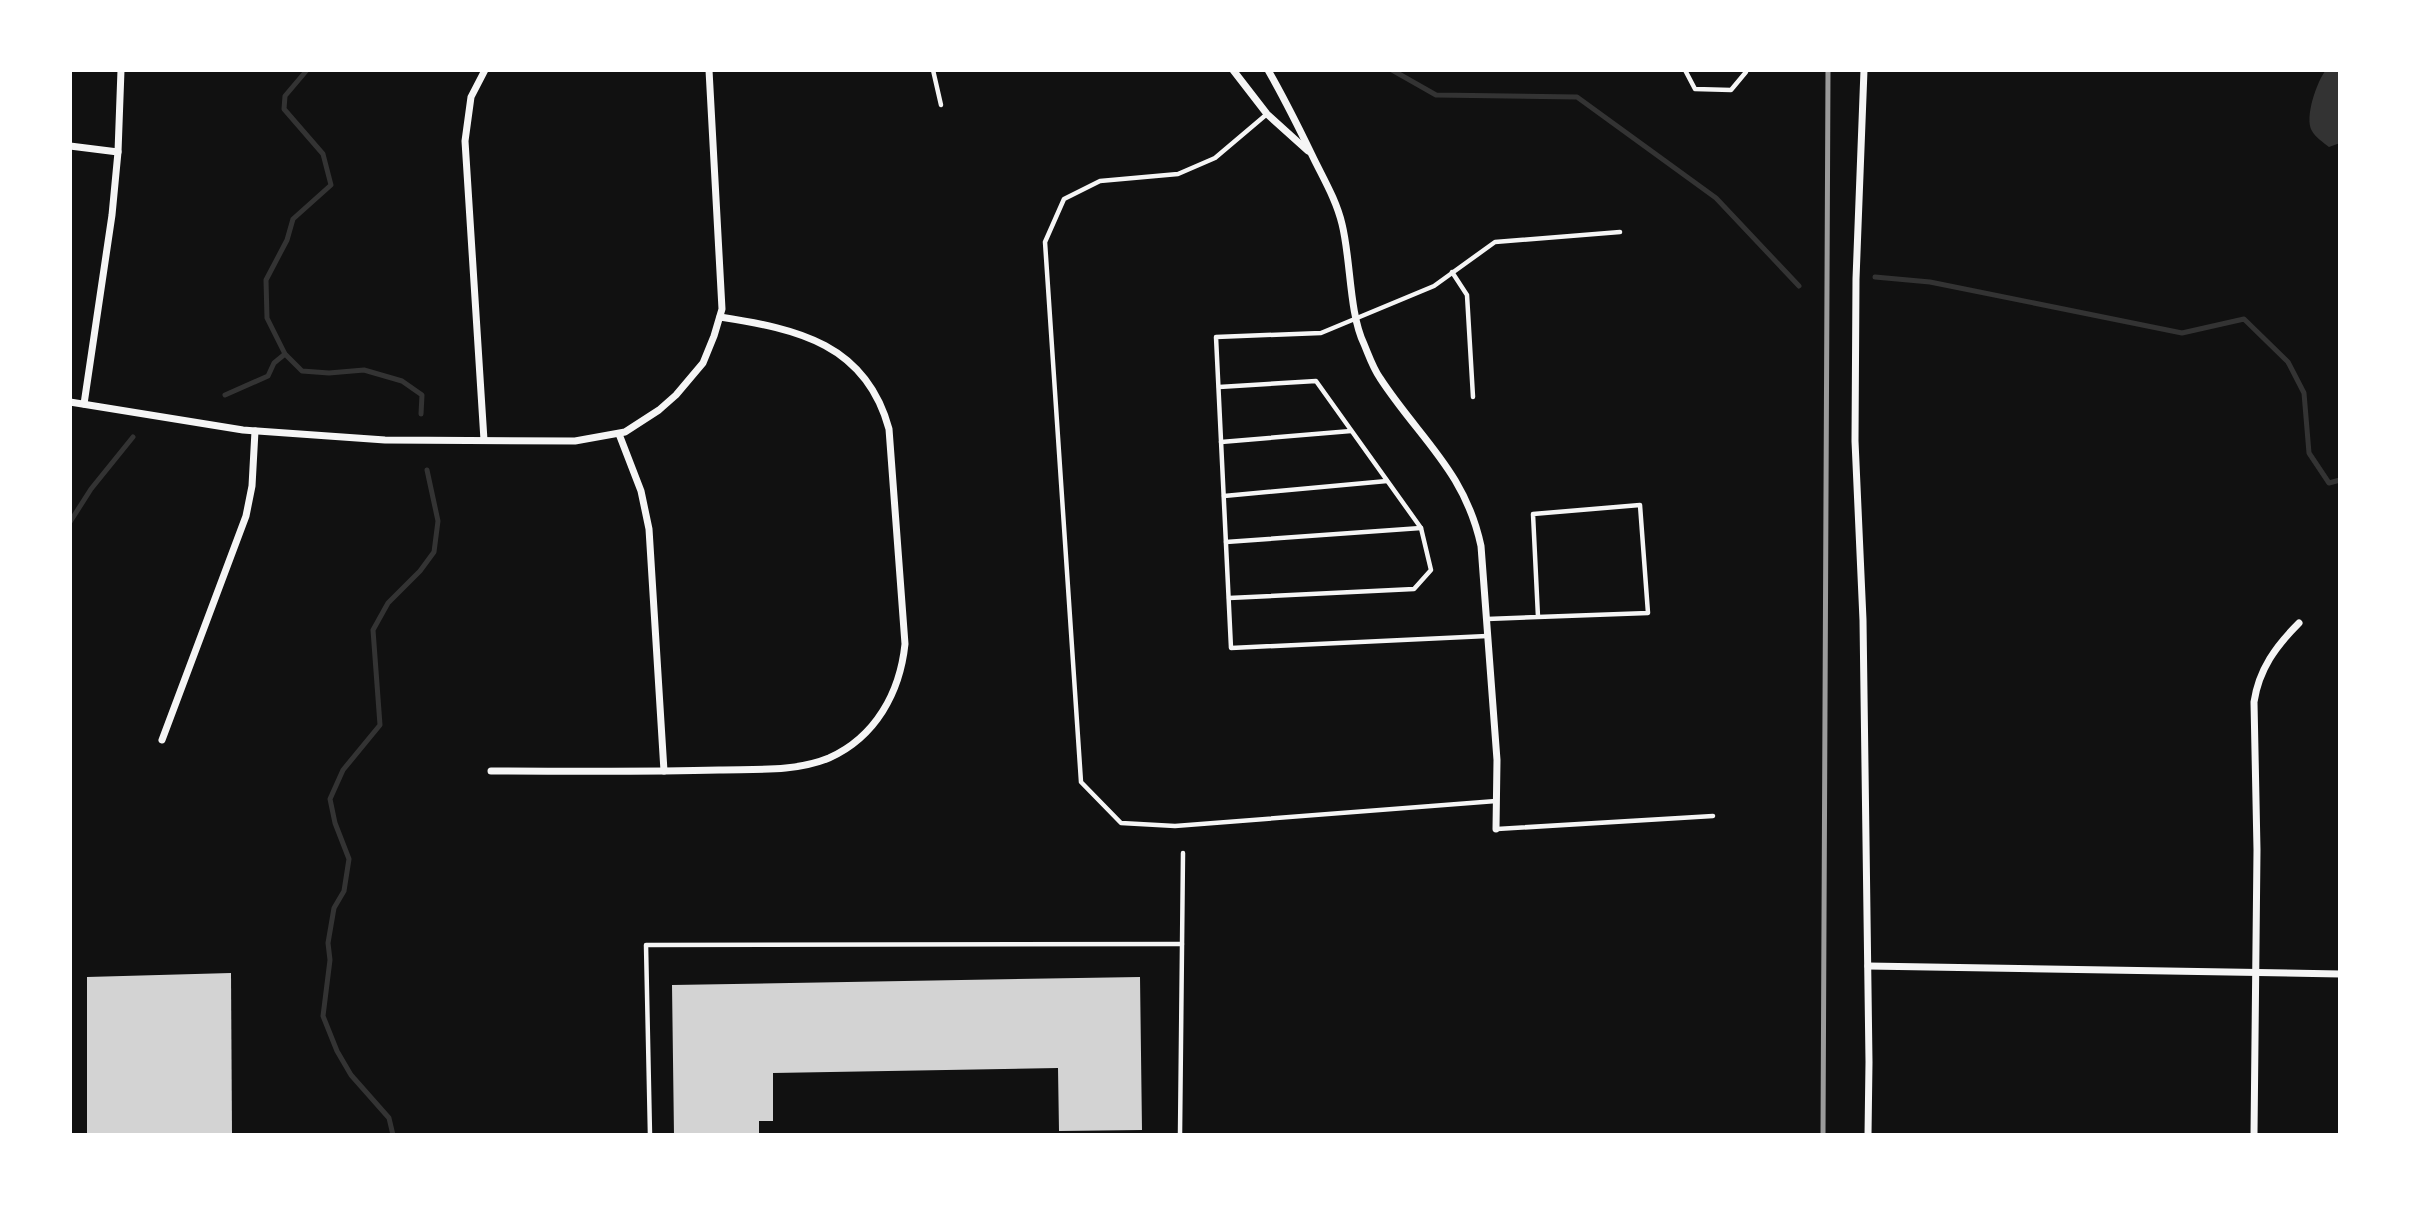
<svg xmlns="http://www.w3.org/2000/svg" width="2410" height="1205" font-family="Ubuntu,sans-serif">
	<rect width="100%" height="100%" fill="#111"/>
	<path fill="#333" d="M2326,70h14v73l-11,4c-6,-5 -13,-9 -17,-16 -8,-13 5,-50 14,-61z"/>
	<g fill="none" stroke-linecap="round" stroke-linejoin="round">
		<g stroke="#333" stroke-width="5">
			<path d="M307,70l-22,26 -1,13 39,45 8,31 -38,34 -6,21 -21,40 1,38 18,36 17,17 27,2 35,-3 38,11 20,14 -1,19"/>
			<path d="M1392,70l44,25 141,2 139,101 83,88"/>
			<path d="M1875,277l55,5 252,51 62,-14 44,43 16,31 5,60 20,30 11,-3"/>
			<path d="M225,395l43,-19 6,-13 11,-9"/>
			<path d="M70,522l21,-33 42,-52"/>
			<path d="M393,1135l-4,-17 -38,-43 -14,-24 -14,-35 7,-56 -2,-17 6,-35 10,-17 5,-32 -14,-36 -5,-24 13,-29 37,-45 -7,-95 15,-27 32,-32 14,-19 4,-31 -11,-51"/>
		</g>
	</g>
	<g fill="#d3d3d3">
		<path d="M231,973l1,162h-145v-158z"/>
		<path d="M1140,977l2,153 -83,1 -1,-63 -285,5v48h-14v14h-85l-2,-150z"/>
	</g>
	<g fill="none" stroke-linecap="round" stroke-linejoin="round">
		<g stroke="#f5f5f5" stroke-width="4.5">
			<path d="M933,70l8,35"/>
			<path d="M1685,70l10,19 36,1 15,-18 -1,-2"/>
			<path d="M1267,114l-52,44 -37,16 -78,7 -36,18 -19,43 36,540 40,41 54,3 321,-25"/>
			<path d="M1452,272l15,23 6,102"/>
			<path d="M1219,387l97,-6 105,147 10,42 -17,19 -185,9"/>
			<path d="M1221,442l130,-11"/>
			<path d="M1224,496l163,-15"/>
			<path d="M1226,542l195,-14"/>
			<path d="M1487,619l161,-6 -8,-108 -107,9 5,103"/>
			<path d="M1487,636l-256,12 -15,-311 105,-4 113,-47 61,-44 125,-10"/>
			<path d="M1497,829l216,-13"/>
			<path d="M650,1135l-4,-190 536,-1"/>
			<path d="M1180,1135l3,-282"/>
		</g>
		<g stroke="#f5f5f5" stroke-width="7">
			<path d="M1233,70l34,44 41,37"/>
			<path d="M1268,70c16,28 30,56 44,85 11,23 24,44 30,69 9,36 7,89 22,120 5,12 9,24 16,34 39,60 85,93 101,168l16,214 -1,69"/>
			<path d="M1864,70l-8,209 -1,162 8,179 6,442 -1,73"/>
			<path d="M70,146l48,6"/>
			<path d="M70,402l173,28 142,10 190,1 50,-9 34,-22 17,-15 27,-32 11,-27 8,-27 -13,-239"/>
			<path d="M84,404l28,-189 6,-63 3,-82"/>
			<path d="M619,434l22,57 8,38 15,242"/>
			<path d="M484,440l-19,-299 6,-44 14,-27"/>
			<path d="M162,740l84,-224 6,-30 3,-55"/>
			<path d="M491,771c76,0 152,1 228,-1 37,-1 76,2 110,-12 47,-21 71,-66 76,-114l-16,-215c-23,-85 -91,-100 -169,-112"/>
			<path d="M1868,966l472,8"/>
			<path d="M2254,1135l3,-285 -3,-148c5,-33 22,-56 45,-79"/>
		</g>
		<path stroke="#9a9a9a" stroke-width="5" d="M1823,1135l5,-1065"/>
	</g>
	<rect width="2410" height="1205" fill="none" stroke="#ffffff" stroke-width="144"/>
</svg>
